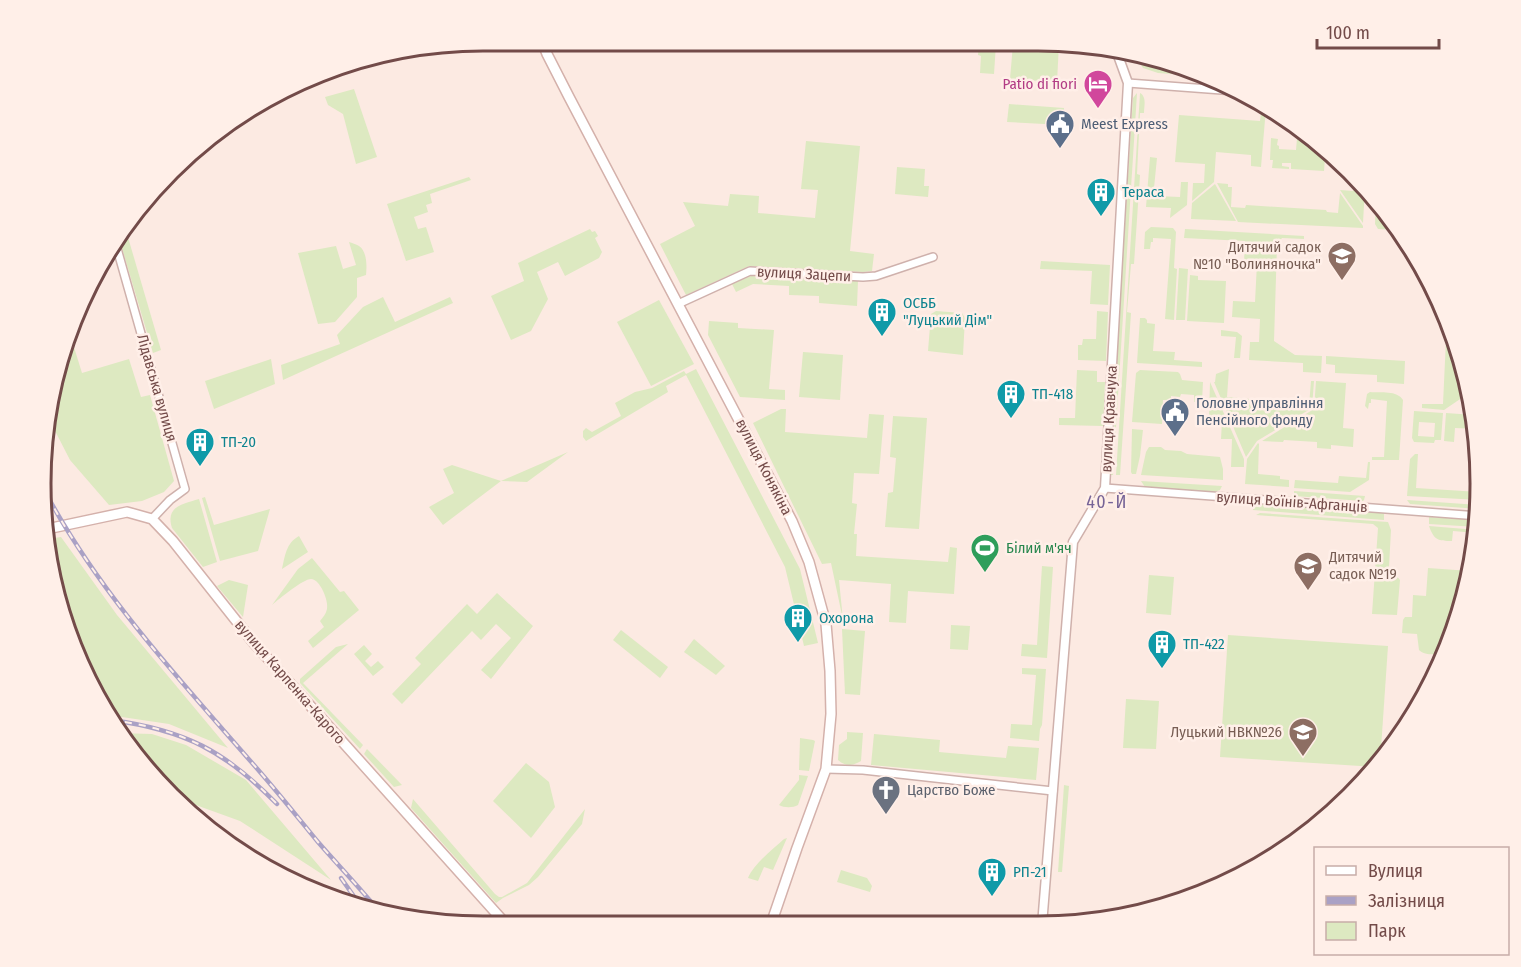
<svg xmlns="http://www.w3.org/2000/svg" width="1521" height="967" font-family="'Fira Sans Condensed',sans-serif">
	<rect width="100%" height="100%" fill="#fceae2"/>
	<g fill="#dde9c1" fill-rule="evenodd">
		<path d="M979,44h17l-2,30 -14,-1 1,-17 -3,-1z"/>
		<path d="M1013,44h46l-2,38 -47,-3z"/>
		<path d="M1135,55l72,19 5,3 -54,-4 -15,-5z"/>
		<path d="M354,89l23,68 -21,7 -13,-50 -15,-9 -3,-8z"/>
		<path d="M1137,93l-24,382h-4l24,-377z"/>
		<path d="M1140,93c7,4 4,13 4,20h-4l-3,61 3,1 -6,89h-3l-4,48 4,1 -11,162h-4z"/>
		<path d="M1009,104l55,4 -1,17 -56,-3z"/>
		<path d="M1262,106l4,2 -5,59 -10,-1v-11l-35,-3 -2,30 -22,19 1,-18h11l1,-19 -30,-2 4,-47 81,6z"/>
		<path d="M1298,127l9,5 26,24 -3,2h-5l-1,13 -33,-2v-6h-9v3l7,1v2l-17,-1 1,-8h-3l1,-22 7,1 -1,6 2,1v3l17,1z"/>
		<path d="M806,141l54,5 -10,105 24,3 -2,17 -9,1 -114,-6 -63,29 -26,-51 35,-18 -12,-24 45,4 2,-12 29,2 -1,17 57,5 3,-28 -17,-1z"/>
		<path d="M1150,157l7,1 -3,30 2,1v7l24,1 1,-15h7l-1,23 -17,13 1,-10 -25,-1z"/>
		<path d="M897,167l28,2 -1,17h5l-1,11 -33,-3z"/>
		<path d="M1355,176l10,11 -2,36 -23,-33 13,1z"/>
		<path d="M469,177l2,3 -41,14 2,9 -6,2 2,7 -14,5 4,12 8,-2 8,25 -28,9 -19,-57z"/>
		<path d="M1217,183l11,1v3h4l-1,20 14,1 1,-3 80,5 1,2 11,1 2,-20 23,33v2l-125,-6z"/>
		<path d="M1215,184l21,37 -45,-2 1,-16z"/>
		<path d="M1376,200l3,3 -1,15 13,1 7,11 -20,-1 -3,-5z"/>
		<path d="M125,227l36,123 -8,3 -34,-115z"/>
		<path d="M1151,227l22,1 3,4 -2,36 3,1 -3,51 -9,-1 6,-80 -18,-1v4h-2l-1,7h-6l1,-17z"/>
		<path d="M590,229l2,3 3,-1 3,5 -3,2 7,14 -3,6 -34,18 -7,-14 -21,10 11,27 -17,32 -20,9 -20,-44 33,-15 -6,-18z"/>
		<path d="M1185,229l119,7v3l-22,-1 -5,7 -3,96 21,14 27,1 -1,17 -18,-1v-9l-54,-3 1,-18h9l1,-23 -28,-2 1,-16 22,1 2,-39 -13,-1 1,-21 -61,-3z"/>
		<path d="M349,242c3,1 7,2 10,4 8,5 8,20 7,29l-9,3v19l-22,25 -17,2 -20,-71 38,-7 7,23 13,-4z"/>
		<path d="M1041,261l69,4 -2,40 -18,-1 2,-33 -52,-2z"/>
		<path d="M1179,268l9,1 -3,51h-9z"/>
		<path d="M1190,275l8,1v4l28,1 -2,42 -37,-2z"/>
		<path d="M751,276l107,5 -1,25 -38,-3v-7l-30,-1v-9l-36,-2 -17,8 -4,-8z"/>
		<path d="M383,297l12,25 55,-25 3,6 -170,77 -2,-15 59,-21 -3,-9 26,-28z"/>
		<path d="M659,300l35,64 -43,22 -34,-64z"/>
		<path d="M936,311l26,2 3,5 -2,37 -35,-4 3,-37z"/>
		<path d="M1097,311l11,1 -2,49 -28,-1v-15h4l1,-6h13z"/>
		<path d="M1140,318h5l2,2v3l8,1 -2,27 22,1 -1,8 28,2v5l-65,-4z"/>
		<path d="M1447,318l10,23 12,52 -25,17 -22,-2v-4h21z"/>
		<path d="M709,321l29,2v5l36,2 -5,59 16,1v10l-45,-3 -32,-62z"/>
		<path d="M1221,330l16,2 5,4 -2,22h-6l2,-21 -15,-1z"/>
		<path d="M69,331l13,42 47,-14 12,38 9,-2 24,86 -10,11 -22,9 -33,4 -39,-45 -19,-37 13,-82z"/>
		<path d="M803,352l40,3 -3,45 -41,-3z"/>
		<path d="M1326,356l79,5 -1,23 -27,-2v-7l-42,-2v-8l-9,-1z"/>
		<path d="M271,359l4,25 -61,25 -9,-28z"/>
		<path d="M696,369l104,200 18,74 -14,3 -19,-79 -99,-192 -20,11 2,6 -82,49 -3,-4v-6l3,-3 6,4 29,-16 -6,-13 20,-11 17,-4 32,-17 2,3z"/>
		<path d="M1229,369l-2,28 23,2v4l59,3 2,-25h3l-2,27 -55,33 -11,16 -32,-75h1l1,-8z"/>
		<path d="M1077,370l20,1v11h8l-2,44 -44,-1v-7h16z"/>
		<path d="M1140,370l38,2 2,2 2,6 21,2 -1,20h-8v-7l-13,-1 -1,3 -9,-1v4h-8l-1,24 -30,-2 4,-49z"/>
		<path d="M1316,381l30,2 -3,45 11,1 -1,18 -22,-2v4l-14,-1v-6l-33,-2 -1,2 -21,-1 52,-32z"/>
		<path d="M1210,382l34,77v8h-13l1,-28h-11l1,-18 -11,-1v-3h-2z"/>
		<path d="M1370,392c11,1 27,-2 33,8l-4,60h-27v-3h12l3,-56 -16,-2v4h-2l-1,6 -3,-3 2,-12z"/>
		<path d="M781,409h5l-1,23 82,6 2,-24 15,1 -5,59 -25,-1 -2,30 5,1 -3,30h3l-1,22 92,6 2,-15 7,1 -3,46 -46,-3 -2,32 -17,-1 2,-38 -52,-4 4,40 -12,-57 -9,1 -69,-141z"/>
		<path d="M1414,411l29,2 -2,27h-6l-1,3 -20,-1 -2,-4zM1419,422l16,1 -1,14 -16,-1z"/>
		<path d="M1446,413l28,2 3,14 -22,-1 -1,14 -10,-1z"/>
		<path d="M893,416l34,2 -8,111 -34,-2 3,-34 5,-1 3,-34 -6,-1z"/>
		<path d="M1132,429l11,1 -3,26 -4,18h-4l-1,-2z"/>
		<path d="M1258,443l1,1 -1,30 22,2v3l9,1v7l-44,-3 2,-25z"/>
		<path d="M1149,447h12l4,3 16,1 6,3 33,3 3,12v11l-82,-5 5,-23z"/>
		<path d="M568,452l-41,30 -26,-1 -58,44 -14,-18 25,-14 -11,-24 9,-4 49,16z"/>
		<path d="M1415,454h3l-2,34 63,4v8l-72,-4 3,-37z"/>
		<path d="M1368,462h2l-1,18 -19,12 -56,-4 1,-8 43,3 1,-7 27,2z"/>
		<path d="M1141,481l81,5 -2,4 -6,2 -69,-5z"/>
		<path d="M1294,491l71,5 -1,4 -1,1 -69,-5z"/>
		<path d="M205,497l9,28 56,-16 -12,42 -38,10 -18,-63z"/>
		<path d="M199,499l18,63 -14,5 -31,-39c-7,-22 11,-24 27,-29z"/>
		<path d="M1407,500l72,5v4l-69,-5z"/>
		<path d="M1254,504l130,9v7l-131,-10z"/>
		<path d="M1260,513l128,9 3,8 -2,37 11,13 -3,35 -25,-1 6,-86 -5,-4 -117,-9z"/>
		<path d="M1429,517l49,3 -1,7 -48,-3z"/>
		<path d="M1429,526l48,4 -1,3 -23,-2 -1,10c-14,0 -18,-1 -23,-15z"/>
		<path d="M299,536l9,16 -26,17c3,-13 4,-26 17,-33z"/>
		<path d="M61,537l56,78 111,133 -59,-24 -54,-8h-6l-47,-103 2,-31h-11l-5,-43z"/>
		<path d="M312,558l28,34 4,-1 15,19 -46,38 -5,-7 16,-14 -4,-6c3,-4 6,-7 7,-12 2,-8 -7,-30 -16,-30 -8,0 -32,20 -39,26l26,-36z"/>
		<path d="M1042,566l11,1 -6,91 -26,-2 1,-12 15,1z"/>
		<path d="M1428,568l42,3 -5,27 -21,56c-8,0 -19,2 -25,-4l-2,-16 -15,-1 1,-13 2,-3h7l1,-22 13,1z"/>
		<path d="M1149,575l25,2 -3,38 -25,-2z"/>
		<path d="M229,580l19,5 -5,32 -26,-31z"/>
		<path d="M497,593l36,33 -42,53 -10,-9 30,-32 -15,-14 -15,16 -9,-9 -70,73 -10,-10 29,-30 -6,-6 52,-54 10,10z"/>
		<path d="M951,625l19,1 -2,24 -18,-1z"/>
		<path d="M842,629l23,2 -5,64 -15,-1z"/>
		<path d="M621,630l47,37 -8,11 -47,-38z"/>
		<path d="M1228,635l160,11 -8,117 -4,4 -156,-10z"/>
		<path d="M694,639l31,27 -9,9 -32,-23z"/>
		<path d="M348,644l-45,39 60,62 -3,4 -60,-66v-4l36,-32z"/>
		<path d="M364,645l8,9 -7,7 6,6 7,-6 6,6 -11,9 -19,-22z"/>
		<path d="M1022,668l24,1 -4,56 -2,4 -1,12 -29,-3 1,-14 21,1 4,-50 -14,-1z"/>
		<path d="M1126,699l33,2 -3,48 -33,-1z"/>
		<path d="M847,732l16,1 -2,28c-9,5 -15,6 -23,-1l1,-15 8,-6z"/>
		<path d="M118,733l34,1 34,11 60,35 85,100 -91,-59 -47,-17 -10,-2z"/>
		<path d="M874,734l66,6 -1,12 67,6 2,-12 31,2 -3,32 -165,-15z"/>
		<path d="M800,738l13,2 2,1 -6,30 -10,-1z"/>
		<path d="M367,749l35,36 -8,2 -30,-33z"/>
		<path d="M526,763l23,19 6,25 -24,31 -38,-37z"/>
		<path d="M799,775l9,1 -10,29c-5,3 -14,3 -19,0l20,-25z"/>
		<path d="M1064,785l5,1 -7,86h-4z"/>
		<path d="M413,799l82,95 4,3h3l25,-14 58,-74 -3,15 -44,53 -9,8 -26,13 -7,5 -85,-95z"/>
		<path d="M787,838l-14,32 -9,-3 -6,14 -10,-3c6,-14 25,-29 36,-39z"/>
		<path d="M841,870l26,8 5,8 -2,6 -33,-10z"/>
	</g>
	<g fill="none" stroke-linecap="round" stroke-linejoin="round">
		<g stroke="#cfb1ac" stroke-width="10">
			<g id="minor">
				<path d="M1128,83l107,8"/>
				<path d="M116,245l69,244 -15,11 -18,19"/>
				<path d="M678,304l72,-33 113,6 13,-1 57,-19"/>
				<path d="M1105,488l374,28"/>
				<path d="M826,769l37,1 190,21"/>
			</g>
		</g>
		<g stroke="#cfb1ac" stroke-width="11">
			<path id="tertiary" d="M1042,925l31,-383 32,-54 23,-405 -12,-33"/>
		</g>
		<g stroke="#d4b1ab" stroke-width="12">
			<g id="secondary">
				<path d="M542,41l5,13 22,43 223,424 17,41 17,62 4,47 1,43 -5,55 -29,79 -26,76"/>
				<path d="M47,529l80,-17 25,7 21,22 80,101 252,281"/>
			</g>
		</g>
		<use href="#minor" stroke="#fff" stroke-width="7"/>
		<use href="#tertiary" stroke="#fff" stroke-width="8"/>
		<use href="#secondary" stroke="#fff" stroke-width="9"/>
		<g stroke="#aaa1c5" stroke-width="4.5">
			<g id="rail">
				<path d="M41,484c56,108 140,197 219,288 20,23 39,47 58,70 20,23 41,45 60,68"/>
				<path d="M111,720c74,10 114,31 166,84"/>
				<path d="M341,878l19,27"/>
			</g>
		</g>
		<use href="#rail" stroke="#ffefe8" stroke-width="2" stroke-dasharray="7" stroke-linecap="butt"/>
	</g>
	<defs>
		<g id="hotel-pin" transform="scale(1.5)"><path d="M0 17L-7.5 6A9.5 9.5 0 1 1 7.5 6Z" fill="#d1479c" stroke="#ffefe8"/><path d="M-6-4.5h1.5V1H6V5H4.5V3h-9V5H-6ZM-4 0a1.8 1.8 0 1 1 3.6 0ZM.5 0V-2.5h3Q6-2.5 6 0Z" fill="#fff"/></g>
		<g id="civic-pin" transform="scale(1.5)"><path d="M0 17L-7.5 6A9.5 9.5 0 1 1 7.5 6Z" fill="#5c6f8a" stroke="#ffefe8"/><path d="M-.6-6.5H3V-4.5H.6V-3L4-1V1h2V6H-6V1h2V-1L-.6-3ZM-1.2 2.5V6h2.4V2.5Z" fill="#fff"/></g>
		<g id="building-pin" transform="scale(1.5)"><path d="M0 17L-7.5 6A9.5 9.5 0 1 1 7.5 6Z" fill="#0f9aa8" stroke="#ffefe8"/><path d="M-4-6H4V6H1V3H-1V6H-4ZM-2.5-4.3h1.7v1.8h-1.7ZM.8-4.3h1.7v1.8H.8ZM-2.5-1h1.7V.8h-1.7ZM.8-1h1.7V.8H.8Z" fill="#fff"/></g>
		<g id="school-pin" transform="scale(1.5)"><path d="M0 17L-7.5 6A9.5 9.5 0 1 1 7.5 6Z" fill="#8d6e63" stroke="#ffefe8"/><path d="M0-5L7-2L0 1L-7-2ZM-4 1L0 2.5L4 1V4Q0 6-4 4Z" fill="#fff"/></g>
		<g id="stadium-pin" transform="scale(1.5)"><path d="M0 17L-7.5 6A9.5 9.5 0 1 1 7.5 6Z" fill="#2e9e5b" stroke="#ffefe8"/><path d="M0-5a6.5 5 0 1 0 0 10a6.5 5 0 1 0 0-10ZM-3.5-1.8h7v3.6h-7Z" fill="#fff"/></g>
		<g id="church-pin" transform="scale(1.5)"><path d="M0 17L-7.5 6A9.5 9.5 0 1 1 7.5 6Z" fill="#6b7280" stroke="#ffefe8"/><path d="M-1.2-6h2.4v3.5h3.3v2.4h-3.3V6h-2.4V-.1h-3.3v-2.4h3.3Z" fill="#fff"/></g>
	</defs>
	<g fill-rule="evenodd">
		<use href="#hotel-pin" x="1098" y="84"/>
		<use href="#civic-pin" x="1060" y="124"/>
		<use href="#building-pin" x="1101" y="192"/>
		<use href="#school-pin" x="1342" y="256"/>
		<use href="#building-pin" x="882" y="312"/>
		<use href="#building-pin" x="1011" y="394"/>
		<use href="#civic-pin" x="1175" y="412"/>
		<use href="#building-pin" x="200" y="442"/>
		<use href="#stadium-pin" x="985" y="548"/>
		<use href="#school-pin" x="1308" y="566"/>
		<use href="#building-pin" x="798" y="618"/>
		<use href="#building-pin" x="1162" y="644"/>
		<use href="#school-pin" x="1303" y="732"/>
		<use href="#church-pin" x="886" y="790"/>
		<use href="#building-pin" x="992" y="872"/>
	</g>
	<g text-anchor="middle" dominant-baseline="central" stroke-width="5" stroke-linejoin="round" paint-order="stroke">
		<g font-size="15" fill="#b23c85" stroke="#ffefe8" text-anchor="end">
			<text x="1077" y="84">Patio di fiori</text>
		</g>
		<g font-size="15" fill="#4e5e75" stroke="#ffefe8" text-anchor="start">
			<text x="1081" y="124">Meest Express</text>
			<text x="1196" y="403">Головне управління<tspan x="1196" dy="17">Пенсійного фонду</tspan></text>
		</g>
		<g font-size="15" fill="#0d838f" stroke="#ffefe8" text-anchor="start">
			<text x="1122" y="192">Тераса</text>
			<text x="903" y="303">ОСББ<tspan x="903" dy="17">"Луцький Дім"</tspan></text>
			<text x="1032" y="394">ТП-418</text>
			<text x="221" y="442">ТП-20</text>
			<text x="819" y="618">Охорона</text>
			<text x="1183" y="644">ТП-422</text>
			<text x="1013" y="872">РП-21</text>
		</g>
		<g font-size="15" fill="#785e54" stroke="#ffefe8" text-anchor="end">
			<text x="1321" y="247">Дитячий садок<tspan x="1321" dy="17">№10 "Волиняночка"</tspan></text>
			<text x="1329" y="557" text-anchor="start">Дитячий<tspan x="1329" dy="17">садок №19</tspan></text>
			<text x="1282" y="732">Луцький НВК№26</text>
		</g>
		<g font-size="15" fill="#734b49" stroke="#ffefe8">
			<text transform="translate(804 274) rotate(3)">вулиця Зацепи</text>
			<text transform="translate(157 388) rotate(74)">Лідавська вулиця</text>
			<text transform="translate(1109 419) rotate(-87)">вулиця Кравчука</text>
			<text transform="translate(764 467) rotate(63)">вулиця Конякіна</text>
			<text transform="translate(1292 502) rotate(4)">вулиця Воїнів-Афганців</text>
			<text transform="translate(290 682) rotate(49)">вулиця Карпенка-Карого</text>
		</g>
		<g font-size="15" fill="#27864d" stroke="#ffefe8" text-anchor="start">
			<text x="1006" y="548">Білий м'яч</text>
		</g>
		<g font-size="15" fill="#5b616d" stroke="#ffefe8" text-anchor="start">
			<text x="907" y="790">Царство Боже</text>
		</g>
		<g font-size="18" letter-spacing="1.5" fill="#776497" stroke="#ffefe8">
			<text x="1107" y="502">40-Й</text>
		</g>
	</g>
	<path d="M0 0H1521V967H0ZM483 51H1038A432 432 0 0 1 1470 483V484A432 432 0 0 1 1038 916H483A432 432 0 0 1 51 484V483A432 432 0 0 1 483 51Z" fill="#ffefe8" fill-rule="evenodd"/>
	<path fill="none" stroke="#734b49" stroke-width="3" d="M483 51H1038A432 432 0 0 1 1470 483V484A432 432 0 0 1 1038 916H483A432 432 0 0 1 51 484V483A432 432 0 0 1 483 51Z"/>
	<rect x="1314" y="847" width="195" height="108" fill="#ffefe8" stroke="#c7ada8" stroke-width="1.5"/>
	<rect x="1326" y="866" width="30" height="9" fill="#ffffff" stroke="#c7ada8" stroke-width="1.5"/>
	<text x="1368" y="877" font-size="18" fill="#734b49">Вулиця</text>
	<rect x="1326" y="896" width="30" height="9" fill="#aaa1c5" stroke="#c7ada8" stroke-width="1.5"/>
	<text x="1368" y="907" font-size="18" fill="#734b49">Залізниця</text>
	<rect x="1326" y="922" width="30" height="18" fill="#dde9c1" stroke="#c7ada8" stroke-width="1.5"/>
	<text x="1368" y="937" font-size="18" fill="#734b49">Парк</text>
	<path d="M1317 39v9h122v-9" fill="none" stroke="#734b49" stroke-width="3"/>
	<text x="1326" y="39" font-size="18" fill="#734b49" stroke="#ffefe8" stroke-width="4.5" paint-order="stroke">100 m</text>
</svg>
